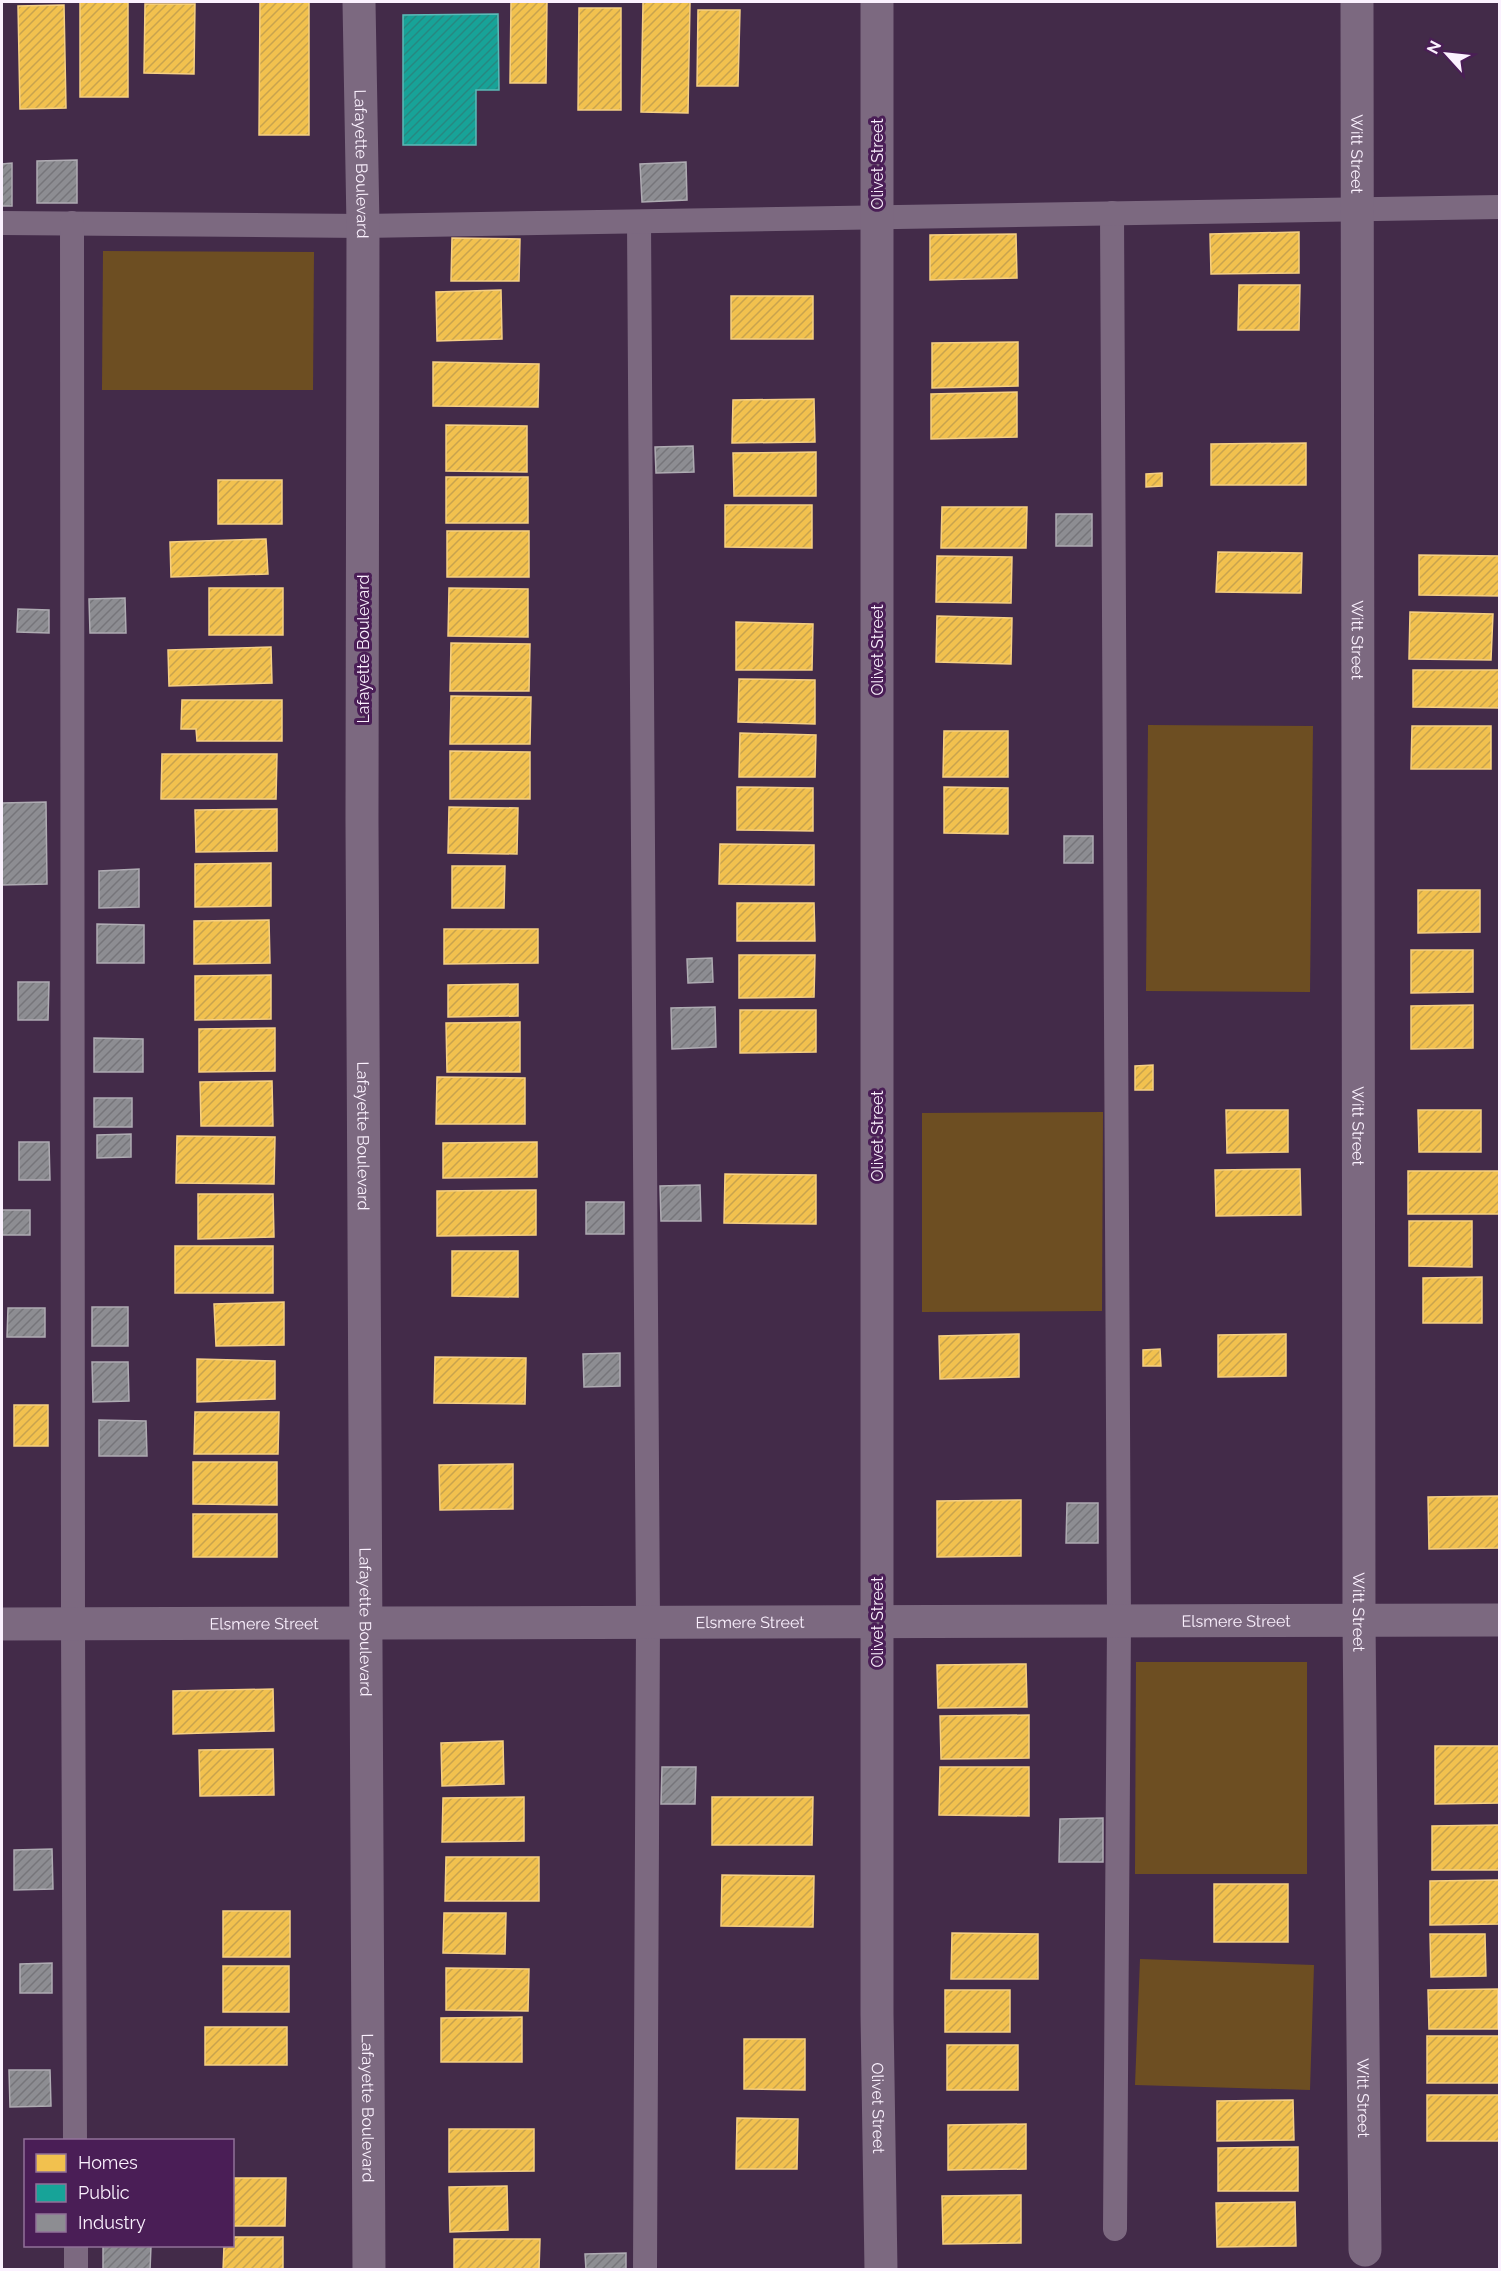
<svg xmlns="http://www.w3.org/2000/svg" width="1501" height="2271" font-family="Raleway,sans-serif">
	<defs>
		<pattern id="homes-hatch" width="6" height="6" patternUnits="userSpaceOnUse" patternTransform="scale(1.5)"><rect width="6" height="6" fill="#f2c14e"/><path d="M-1 1l2-2M0 6l6-6M5 7l2-2" fill="none" stroke="#c8a34e"/></pattern>
		<pattern id="public-hatch" width="6" height="6" patternUnits="userSpaceOnUse" patternTransform="scale(1.5)"><rect width="6" height="6" fill="#17a398"/><path d="M-1 1l2-2M0 6l6-6M5 7l2-2" fill="none" stroke="#278881"/></pattern>
		<pattern id="industry-hatch" width="6" height="6" patternUnits="userSpaceOnUse" patternTransform="scale(1.5)"><rect width="6" height="6" fill="#8d8d92"/><path d="M-1 1l2-2M0 6l6-6M5 7l2-2" fill="none" stroke="#76757a"/></pattern>
	</defs>
	<rect width="100%" height="100%" fill="#432b49"/>
	<g fill="#6d4e22">
		<path d="M103,251l211,1 -1,138h-211z"/>
		<path d="M1148,725l165,1 -3,266 -164,-1z"/>
		<path d="M1103,1112l-1,199 -180,1v-199z"/>
		<path d="M1136,1662h171v212h-172z"/>
		<path d="M1140,1959l174,6 -4,125 -175,-5z"/>
	</g>
	<g fill="url(#homes-hatch)" stroke="#f5cf83" stroke-width="1.5">
		<rect x="80" y="2" width="48" height="95"/>
		<path d="M260,2h49v133h-50z"/>
		<path d="M511,2h36l-1,81h-36z"/>
		<path d="M643,2h47l-2,111 -47,-1z"/>
		<path d="M145,4h50l-1,70 -50,-1z"/>
		<path d="M64,5l2,103 -46,1 -2,-103z"/>
		<path d="M579,8h42v102h-43z"/>
		<path d="M698,10h42l-2,76h-41z"/>
		<path d="M1299,232v41l-88,1 -1,-40z"/>
		<path d="M1016,234l1,44 -87,2v-45z"/>
		<path d="M452,238l68,1 -1,42h-68z"/>
		<path d="M1239,285h61l-1,45h-61z"/>
		<path d="M501,290l1,49 -65,2 -1,-49z"/>
		<rect x="731" y="296" width="82" height="43"/>
		<path d="M1018,342v44l-86,2v-45z"/>
		<path d="M433,362l106,2 -1,43 -105,-1z"/>
		<path d="M1017,392v45l-86,2v-45z"/>
		<path d="M814,399l1,43 -83,1 1,-43z"/>
		<path d="M446,425l81,1v46l-81,-1z"/>
		<path d="M1306,443v42h-95v-41z"/>
		<path d="M816,452v44h-82l-1,-43z"/>
		<path d="M1162,473v13l-16,1v-13z"/>
		<rect x="446" y="477" width="82" height="46"/>
		<rect x="218" y="480" width="64" height="44"/>
		<path d="M725,505h87v43l-87,-1z"/>
		<path d="M942,507h85l-1,41h-85z"/>
		<rect x="447" y="531" width="82" height="46"/>
		<path d="M266,539l2,35 -97,3 -1,-35z"/>
		<path d="M1218,552l84,1 -1,40 -85,-1z"/>
		<path d="M1419,555l81,1v40l-81,-1z"/>
		<path d="M937,556l75,1 -1,46 -75,-1z"/>
		<rect x="209" y="588" width="74" height="47"/>
		<path d="M449,588l79,1v48l-80,-1z"/>
		<path d="M1410,612l83,2 -2,46 -82,-1z"/>
		<path d="M937,616l75,2 -1,46 -75,-2z"/>
		<path d="M736,622l77,2 -1,46h-76z"/>
		<path d="M451,643l79,1 -1,47h-79z"/>
		<path d="M271,647l1,36 -103,3 -1,-36z"/>
		<path d="M1413,670h87v38l-87,-1z"/>
		<path d="M739,679l76,1v44l-77,-2z"/>
		<path d="M451,696l80,1 -1,47h-80z"/>
		<path d="M182,700h100v41h-85l-1,-12h-15z"/>
		<path d="M1412,726h79v43h-80z"/>
		<path d="M944,731h64v46h-65z"/>
		<path d="M740,733l76,2 -1,42h-76z"/>
		<path d="M450,751l80,1v47h-80z"/>
		<path d="M162,754h115l-1,45h-115z"/>
		<path d="M737,787l76,1v43l-76,-1z"/>
		<path d="M944,787l64,1v46l-64,-1z"/>
		<path d="M449,807l69,1 -1,46 -69,-1z"/>
		<path d="M277,809v42l-81,1 -1,-42z"/>
		<path d="M720,844l94,1v40l-95,-1z"/>
		<path d="M271,863v43l-76,1v-43z"/>
		<path d="M452,866h53l-1,42h-52z"/>
		<path d="M1418,890h62v42l-62,1z"/>
		<path d="M737,903h77l1,38h-78z"/>
		<path d="M269,920l1,43 -76,1v-43z"/>
		<path d="M444,929h94v34l-94,1z"/>
		<path d="M1411,950h62v42l-62,1z"/>
		<path d="M739,955h76l-1,42 -75,1z"/>
		<path d="M271,975v44l-76,1v-44z"/>
		<path d="M518,984v32l-70,1v-32z"/>
		<path d="M1473,1005v43l-62,1v-43z"/>
		<path d="M740,1010h76v42l-76,1z"/>
		<path d="M520,1022v50h-73l-1,-49z"/>
		<path d="M275,1028v43l-76,1v-43z"/>
		<path d="M1153,1065v25h-18v-24z"/>
		<path d="M437,1077l88,1v46h-89z"/>
		<path d="M272,1081l1,45h-72l-1,-44z"/>
		<path d="M1226,1110h62v42l-61,1z"/>
		<path d="M1418,1110h63v42h-62z"/>
		<path d="M177,1136l98,1 -1,47 -98,-1z"/>
		<path d="M537,1142v35l-94,1v-35z"/>
		<path d="M1300,1169l1,46 -85,1 -1,-46z"/>
		<path d="M1408,1171h92l-1,43h-91z"/>
		<path d="M725,1174l91,1v49l-92,-1z"/>
		<path d="M536,1190v45l-99,1v-45z"/>
		<path d="M198,1194h75l1,43 -76,2z"/>
		<path d="M1409,1221h63v46l-63,-1z"/>
		<rect x="175" y="1246" width="98" height="47"/>
		<path d="M452,1251h66v46l-66,-1z"/>
		<path d="M1482,1277v46h-59v-45z"/>
		<path d="M284,1302v43l-68,1 -2,-42z"/>
		<path d="M1019,1334v43l-79,2 -1,-43z"/>
		<path d="M1286,1334v42l-68,1v-42z"/>
		<path d="M1160,1349l1,17h-18v-16z"/>
		<path d="M435,1357l91,1 -1,46 -91,-1z"/>
		<path d="M197,1359l78,2v38l-78,3z"/>
		<rect x="14" y="1405" width="34" height="41"/>
		<path d="M195,1412h84l-1,42h-84z"/>
		<path d="M193,1462h84v43l-84,-1z"/>
		<path d="M513,1464v45l-73,1 -1,-45z"/>
		<path d="M1500,1496v52l-71,1 -1,-52z"/>
		<path d="M1021,1500v56l-84,1v-56z"/>
		<rect x="193" y="1514" width="84" height="43"/>
		<path d="M1026,1664l1,43 -89,1 -1,-43z"/>
		<path d="M273,1689l1,42 -101,3v-43z"/>
		<path d="M1029,1715v43l-88,1 -1,-43z"/>
		<path d="M503,1741l1,43 -62,2 -1,-43z"/>
		<path d="M1435,1746h65v57l-65,1z"/>
		<path d="M273,1749l1,46 -74,1 -1,-46z"/>
		<path d="M940,1767h89v49l-90,-1z"/>
		<path d="M524,1797v44l-82,1 1,-44z"/>
		<path d="M712,1797h101l-1,48h-100z"/>
		<path d="M1500,1825v45h-68v-44z"/>
		<path d="M446,1857h93v44h-94z"/>
		<path d="M722,1875l92,1 -1,51 -92,-1z"/>
		<path d="M1500,1880v44l-70,1v-44z"/>
		<rect x="1214" y="1884" width="74" height="58"/>
		<rect x="223" y="1911" width="67" height="46"/>
		<path d="M444,1913h62l-1,41 -62,-1z"/>
		<path d="M952,1933l86,1v45h-87z"/>
		<path d="M1430,1934h55l1,42 -55,1z"/>
		<rect x="223" y="1966" width="66" height="46"/>
		<path d="M446,1968l83,1 -1,42 -82,-1z"/>
		<path d="M1498,1989v40h-69l-1,-39z"/>
		<rect x="945" y="1990" width="65" height="42"/>
		<path d="M522,2017v45h-81v-44z"/>
		<rect x="205" y="2027" width="82" height="38"/>
		<rect x="1427" y="2036" width="73" height="47"/>
		<path d="M744,2039h61v51l-61,-1z"/>
		<rect x="947" y="2045" width="71" height="45"/>
		<rect x="1427" y="2095" width="73" height="46"/>
		<path d="M1293,2100l1,40 -77,1v-40z"/>
		<path d="M737,2118l61,1 -1,50h-61z"/>
		<path d="M1026,2124v45l-78,1v-45z"/>
		<path d="M449,2129h85v42l-85,1z"/>
		<path d="M1298,2147v44h-80v-43z"/>
		<path d="M232,2178h54l-1,48h-53z"/>
		<path d="M507,2186l1,44 -58,2 -1,-45z"/>
		<path d="M1021,2195v48l-78,1 -1,-48z"/>
		<path d="M1295,2202l1,44 -79,1 -1,-44z"/>
		<path d="M232,2237h51v33h-60l1,-24h8z"/>
		<path d="M454,2239h86l-1,31h-85z"/>
	</g>
	<path fill="url(#public-hatch)" stroke="#5bbab7" stroke-width="1.5" d="M498,14l1,76h-23v55h-73v-130z"/>
	<g fill="url(#industry-hatch)" stroke="#aeabb2" stroke-width="1.5">
		<path d="M77,160v43h-40v-42z"/>
		<path d="M686,162l1,38 -45,2 -2,-38z"/>
		<path d="M12,163v43h-10v-42z"/>
		<path d="M693,446l1,26 -38,1 -1,-26z"/>
		<rect x="1056" y="514" width="36" height="32"/>
		<path d="M125,598l1,35h-36l-1,-34z"/>
		<path d="M18,609l31,1v23l-32,-1z"/>
		<path d="M46,802l1,82 -45,1v-82z"/>
		<rect x="1064" y="836" width="29" height="27"/>
		<path d="M139,869v38l-40,1v-37z"/>
		<path d="M97,924l47,1v38h-47z"/>
		<path d="M712,958l1,24 -25,1 -1,-24z"/>
		<path d="M18,982h31l-1,38h-30z"/>
		<path d="M715,1007l1,40 -44,2 -1,-41z"/>
		<path d="M94,1038l49,1v33h-49z"/>
		<rect x="94" y="1098" width="38" height="29"/>
		<path d="M131,1134v23l-34,1v-23z"/>
		<path d="M19,1142h30l1,38h-31z"/>
		<path d="M700,1185l1,36h-40l-1,-35z"/>
		<rect x="586" y="1202" width="38" height="32"/>
		<rect x="2" y="1210" width="28" height="25"/>
		<rect x="92" y="1307" width="36" height="39"/>
		<path d="M8,1308h37v29h-38z"/>
		<path d="M620,1353v33l-36,1 -1,-33z"/>
		<path d="M92,1362h36l1,39 -36,1z"/>
		<path d="M99,1420l47,1 1,35h-48z"/>
		<path d="M1067,1503h31v40h-32z"/>
		<path d="M662,1767h34l-1,37h-34z"/>
		<path d="M1103,1818v44h-44l1,-43z"/>
		<path d="M52,1849l1,40 -39,1v-40z"/>
		<path d="M52,1963v30h-32v-29z"/>
		<path d="M9,2070h41l1,36 -41,1z"/>
		<path d="M103,2246h48l-1,24h-47z"/>
		<path d="M626,2253v17h-40l-1,-16z"/>
	</g>
	<g fill="none" stroke-linecap="round" stroke-linejoin="round">
		<g stroke="#7c6980" stroke-width="24">
			<path d="M1112,213l7,1408 -4,608"/>
			<path d="M639,222l9,1400 -3,648"/>
			<path d="M2,223l361,3 1137,-19"/>
			<path d="M72,223l1,1401 2,516"/>
			<path d="M76,2246v24"/>
		</g>
		<g stroke="#7c6980" stroke-width="33">
			<path id="s1" d="M359,2l4,224 -1,595 7,1449"/>
			<path id="s2" d="M877,2v2012l4,256"/>
			<path id="s3" d="M1357,2l2,1618 6,630"/>
			<path id="s4" d="M2,1624l1498,-4"/>
		</g>
	</g>
	<g text-anchor="middle" dominant-baseline="central" stroke-width="6" stroke-linejoin="round" paint-order="stroke">
		<g font-size="16" fill="#fbf1fe" stroke="#4a1e56">
			<text stroke="none"><textPath href="#s3" startOffset="152">Witt Street</textPath></text>
			<text stroke="none"><textPath href="#s1" startOffset="162">Lafayette Boulevard</textPath></text>
			<text transform="translate(877 164) rotate(-90)">Olivet Street</text>
			<text stroke="none"><textPath href="#s3" startOffset="638">Witt Street</textPath></text>
			<text transform="translate(363 649) rotate(-90)">Lafayette Boulevard</text>
			<text transform="translate(877 650) rotate(-90)">Olivet Street</text>
			<text stroke="none"><textPath href="#s3" startOffset="1124">Witt Street</textPath></text>
			<text stroke="none"><textPath href="#s1" startOffset="1134">Lafayette Boulevard</textPath></text>
			<text transform="translate(877 1136) rotate(-90)">Olivet Street</text>
			<text stroke="none"><textPath href="#s3" startOffset="1610">Witt Street</textPath></text>
			<text stroke="none"><textPath href="#s4" startOffset="1234">Elsmere Street</textPath></text>
			<text stroke="none"><textPath href="#s1" startOffset="1620">Lafayette Boulevard</textPath></text>
			<text stroke="none"><textPath href="#s4" startOffset="748">Elsmere Street</textPath></text>
			<text transform="translate(877 1622) rotate(-90)">Olivet Street</text>
			<text stroke="none"><textPath href="#s4" startOffset="262">Elsmere Street</textPath></text>
			<text stroke="none"><textPath href="#s3" startOffset="2096">Witt Street</textPath></text>
			<text stroke="none"><textPath href="#s1" startOffset="2106">Lafayette Boulevard</textPath></text>
			<text stroke="none"><textPath href="#s2" startOffset="2106">Olivet Street</textPath></text>
		</g>
	</g>
	<rect width="1501" height="2271" fill="none" stroke="#fbf1fe" stroke-width="6"/>
	<rect x="24" y="2139" width="210" height="108" fill="#4a1e56" stroke="#917299" stroke-width="1.5"/>
	<rect x="36" y="2154" width="30" height="18" fill="#f2c14e" stroke="#917299" stroke-width="1.5"/>
	<text x="78" y="2169" font-size="18" fill="#fbf1fe">Homes</text>
	<rect x="36" y="2184" width="30" height="18" fill="#17a398" stroke="#917299" stroke-width="1.5"/>
	<text x="78" y="2199" font-size="18" fill="#fbf1fe">Public</text>
	<rect x="36" y="2214" width="30" height="18" fill="#8d8d92" stroke="#917299" stroke-width="1.5"/>
	<text x="78" y="2229" font-size="18" fill="#fbf1fe">Industry</text>
	<g transform="translate(1447 54) rotate(297)" stroke="#4a1e56" stroke-width="4.5" paint-order="stroke">
	<path d="M0-4.5L10 22L0 15L-10 22Z" fill="#fbf1fe"/>
	<text y="-9" font-size="16" font-weight="bold" text-anchor="middle" fill="#fbf1fe">N</text>
	</g>
</svg>
